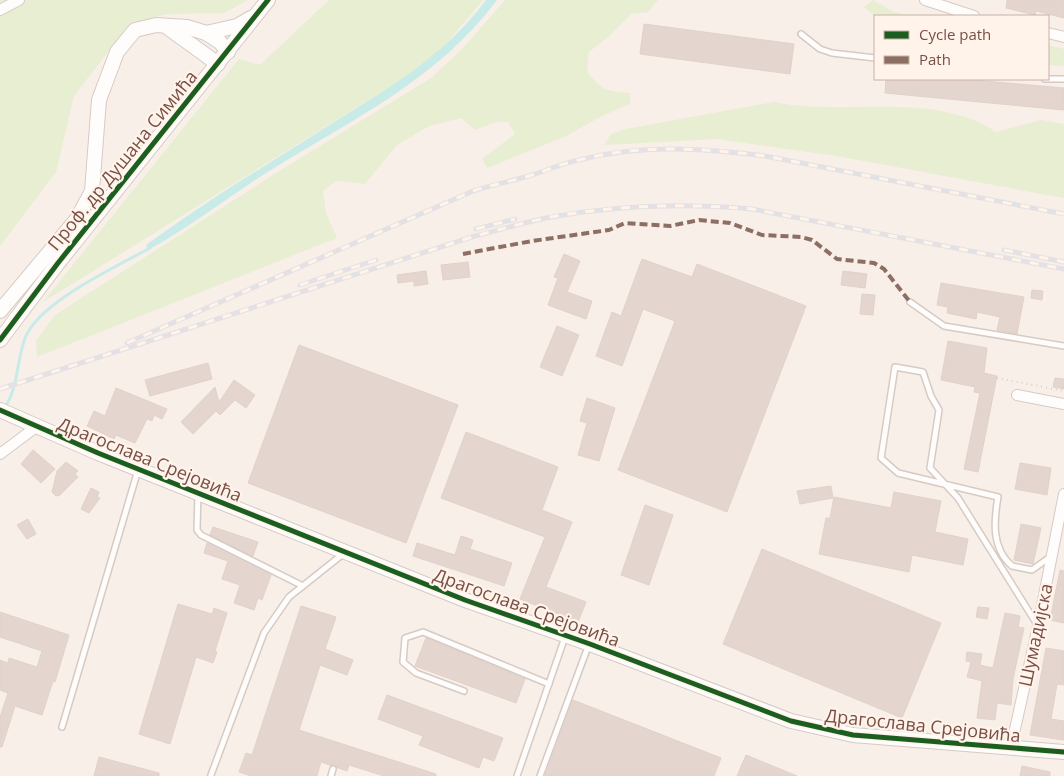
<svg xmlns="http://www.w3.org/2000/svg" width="1064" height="776" font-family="'Open Sans',sans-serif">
	<rect width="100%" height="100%" fill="#f8efe8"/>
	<g fill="#e7eed1">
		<path d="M0,0h248l-24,13 -57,1 -37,9 -56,73 -18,76 -56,74z"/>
		<path d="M329,0h154l-43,51 -23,19 -374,232 196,-243 21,6z"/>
		<path d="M505,0h153l-10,12 -17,2 -22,22 -20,16 -2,20c15,18 20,20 43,21v11l-28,12 -36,20 -79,32 -5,-9 33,-25 -7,-12h-12l-21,8 -14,-12 -32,8 -32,19 -32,39 -29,-3 -13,10 3,22 11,25 -300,119 -1,-16 19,-26 218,-140 158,-97 31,-29z"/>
		<path d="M873,0l19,11 18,5h-35l-11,-9z"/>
		<path d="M1048,45l16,4v17l-16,-1z"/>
		<path d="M774,102c71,15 159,-12 222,30l45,-12 23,4v74l-228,-42 -119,-17 -113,6 7,-11 15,-5z"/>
	</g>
	<path fill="#c9ebe8" d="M486,0h11c-60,81 -148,121 -231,173 -39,25 -77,55 -118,77l-2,-5c56,-41 115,-77 174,-114 63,-40 121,-71 166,-131z"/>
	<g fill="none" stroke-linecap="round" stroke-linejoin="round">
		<path stroke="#c9ebe8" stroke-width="3" d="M5,407c13,-19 12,-47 20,-69 14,-36 91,-71 125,-90"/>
	</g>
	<g fill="#e5d5cf" stroke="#e1d1ca">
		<path d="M1007,0h57v18l-28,-7 -1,4 -29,-7z"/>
		<path d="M644,24l150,20 -4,30 -150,-20z"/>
		<path d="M886,79h76l102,9v22l-179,-17z"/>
		<path d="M564,254l16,7 -13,31 25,9 -6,18 -38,-14 10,-27 -4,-1z"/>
		<path d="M642,259l50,18 5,-13 109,42 -79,206 -109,-42 57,-149 -32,-12 -21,57 -26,-10 16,-44 9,4z"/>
		<path d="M468,262l2,15 -27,3 -2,-15z"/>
		<path d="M426,271l2,13 -14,2v-5l-16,2 -1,-8z"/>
		<path d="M843,271l24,3 -2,14 -24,-3z"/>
		<path d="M941,283l83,14 -7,37 -20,-4 3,-13 -23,-5 -1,7 -29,-6 1,-6 -11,-2z"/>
		<path d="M1032,290l11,1 -1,9 -11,-2z"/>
		<path d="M862,294l13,1 -2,20 -13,-1z"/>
		<path d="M557,326l22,9 -17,41 -22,-9z"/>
		<path d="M948,341l39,7 -3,25 13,3 -19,96 -14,-3 16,-76 -6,-1 1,-5 -34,-7z"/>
		<path d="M299,345l159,60 -52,138 -158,-60z"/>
		<path d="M208,363l4,16 -62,17 -5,-16z"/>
		<path d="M1055,378l9,1v10l-11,-2z"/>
		<path d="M234,380l21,15 -9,13 -11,-8 -15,15 -4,-4 -23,23 -12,-12 34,-35 4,15z"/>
		<path d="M116,388l51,21 -5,10 -8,-4 -2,6 -5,-2 -12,24 -19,-8 -2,4 -27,-13 7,-15 11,5z"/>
		<path d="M587,398l28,10 -16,53 -21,-6 9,-32 -7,-2z"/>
		<path d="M466,432l92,35 -16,43 30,12 -26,65 40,15 -8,20 -58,-23 25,-62 -104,-39z"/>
		<path d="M33,450l22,19 -14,14 -20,-19z"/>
		<path d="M66,462l12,9 -3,3 3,3 -18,18 -4,1 -4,-4 5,-21z"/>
		<path d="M1020,463l31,5 -4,27 -32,-6z"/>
		<path d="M831,486l2,12 -33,6 -3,-13z"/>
		<path d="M91,488l8,4 -2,5 3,1 -11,15 -8,-4z"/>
		<path d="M894,492l47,9 -6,31 33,7 -5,26 -51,-10 -3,17 -90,-18 7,-36h4l4,-21 57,11z"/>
		<path d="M645,505l28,10 -24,70 -28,-10z"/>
		<path d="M28,519l8,15 -9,5 -10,-14z"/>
		<path d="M1021,524l20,4 -8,36 -19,-4z"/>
		<path d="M213,527l45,15 -5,14 -43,-21z"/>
		<path d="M461,536l12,4 -3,9 42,14 -8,23 -91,-30 4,-13 38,12z"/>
		<path d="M207,543l64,32 -9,25 -4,-2 -4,12 -20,-7 6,-18 -18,-6 6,-18 -24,-8z"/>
		<path d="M762,549l179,74 -39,95 -179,-74z"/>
		<path d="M1060,570l4,1v52l-14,-3z"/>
		<path d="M178,604l34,10 2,-6 13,5 -12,38 2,1 -4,11 -17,-6 -26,87 -31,-10z"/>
		<path d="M301,606l35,11 -11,32 28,11 -6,15 -27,-10 -21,65 137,44v2h-52l-35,-11 -2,6 -26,-9 -4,14h-66l-12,-4 7,-19 6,2z"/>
		<path d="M978,607l11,1 -2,11 -11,-2z"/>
		<path d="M0,612l69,23 -14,47 -2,-1 -11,34 -27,-9 -13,41h-2v-30l8,-24 -8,-3v-30l8,3 1,-5 28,9 5,-16 -42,-14z"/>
		<path d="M1005,613l15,3 -2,11 6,1 -11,51 -2,26 -14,-2 -2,17 -18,-2 5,-37 -15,-4 4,-15 -5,-1 1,-9 15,2 -2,11 13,3z"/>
		<path d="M426,638l99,41 -9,24 -101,-37z"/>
		<path d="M1046,648l18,3v34l-7,-1 -6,35 13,2v19l-34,-5z"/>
		<path d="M387,695l116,43 -9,23 -11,-4 -4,11 -60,-23 4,-9 -45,-17z"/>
		<path d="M573,700l148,58 -7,18h-169z"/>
		<path d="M746,755l51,21h-60z"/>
		<path d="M99,757l60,16v3h-65z"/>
		<path d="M1022,766l28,6v4h-30z"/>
	</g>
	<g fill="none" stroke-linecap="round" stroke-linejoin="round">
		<g stroke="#d6cac5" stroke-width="8">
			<g id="lane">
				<path d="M801,34l19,15 12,4 43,5"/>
				<path d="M1045,79h19"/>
				<path d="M910,302l34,24 120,20"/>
				<path d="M198,494l-1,36 4,5 102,51"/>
				<path d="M1038,626l-80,-128 -28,-30 9,-58 -8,-14 -8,-24 -28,-5 -14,91 17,15 100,24c-4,23 -7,51 14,69l20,4 18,-13"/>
				<path d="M464,691l-48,-18 -13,-11 2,-24 18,-6 126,52"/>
				<path d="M62,727l76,-257"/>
				<path d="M211,775l53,-142 25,-36 54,-43"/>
				<path d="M331,776l2,-7"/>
				<path d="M517,776l48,-139"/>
				<path d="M540,776l49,-132"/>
			</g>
		</g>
		<g stroke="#d6cac5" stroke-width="12">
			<g id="street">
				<path d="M925,0l49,16"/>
				<path d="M0,10l19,-10"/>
				<path d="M1048,33l16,4"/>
				<path d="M1017,395l47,9"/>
				<path d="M0,454l36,-27"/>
				<path d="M1011,747l27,-121 26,-132"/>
			</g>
		</g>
		<g stroke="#d7cac4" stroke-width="16">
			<g id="secondary">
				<path d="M167,27l51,37"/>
				<path d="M206,33l31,-7 14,-8"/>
				<path d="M0,311l77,-92 15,-28 7,-91 18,-48 18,-22 21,-5 31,2 19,6 14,9 8,10"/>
				<path d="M0,340l58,-77 210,-263"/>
				<path d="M0,410l98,43 367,147 125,44 201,77 62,14 211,17"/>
			</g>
		</g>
		<path stroke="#dacfcb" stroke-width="2" stroke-dasharray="1 4" stroke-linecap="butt" d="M997,378l67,13"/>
		<use href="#lane" stroke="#fefdfc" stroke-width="5"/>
		<use href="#street" stroke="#fefdfc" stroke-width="10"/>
		<use href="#secondary" stroke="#fefdfc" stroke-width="14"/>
		<g stroke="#e4e1e5" stroke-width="5">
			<g id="rail">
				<path d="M476,229l39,-10"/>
				<path d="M1004,250l60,12"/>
				<path d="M300,285l76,-25"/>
				<path d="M127,343l346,-152c19,-6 39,-10 59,-16 16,-5 31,-12 47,-15 61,-16 124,-12 186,-4l299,58"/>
				<path d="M0,389l475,-153c24,-6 47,-13 71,-18 69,-13 137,-15 206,-9l312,60"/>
			</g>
		</g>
		<use href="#rail" stroke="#fff3ea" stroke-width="3" stroke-dasharray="9" stroke-linecap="butt"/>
		<path stroke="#8d6e63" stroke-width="4" stroke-dasharray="8 4" stroke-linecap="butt" d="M463,254l69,-13 77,-11 16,-7 45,3 29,-6 31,3 32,12 39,2 11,3 25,19 37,4 10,6 26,33"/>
		<g stroke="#fff3ea" stroke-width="8">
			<g id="cycleway">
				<path d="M0,340l58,-77 210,-263"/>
				<path d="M0,410l98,43 367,147 125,44 201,77 62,14 211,17"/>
			</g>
		</g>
		<use href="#cycleway" stroke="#1b5e20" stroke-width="5"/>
	</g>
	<g text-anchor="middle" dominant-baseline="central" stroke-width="4.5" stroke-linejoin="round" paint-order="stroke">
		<g font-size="18" fill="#784f46" stroke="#fff3ea">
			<text transform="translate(122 160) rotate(-51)">Проф. др Душана Симића</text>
			<text transform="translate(150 459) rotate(22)">Драгослава Срејовића</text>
			<text transform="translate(527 607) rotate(20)">Драгослава Срејовића</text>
			<text transform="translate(1035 635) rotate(-78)">Шумадијска</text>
			<text transform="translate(923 725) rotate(6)">Драгослава Срејовића</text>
		</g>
	</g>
	<rect x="874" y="15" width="175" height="65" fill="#fff3ea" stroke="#c9b1a8"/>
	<rect x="884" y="31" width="25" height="8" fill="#1b5e20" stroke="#c9b1a8"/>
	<text x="919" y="40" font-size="15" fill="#784f46">Cycle path</text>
	<rect x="884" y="56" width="25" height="8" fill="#8d6e63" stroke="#c9b1a8"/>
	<text x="919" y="65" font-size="15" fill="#784f46">Path</text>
</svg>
